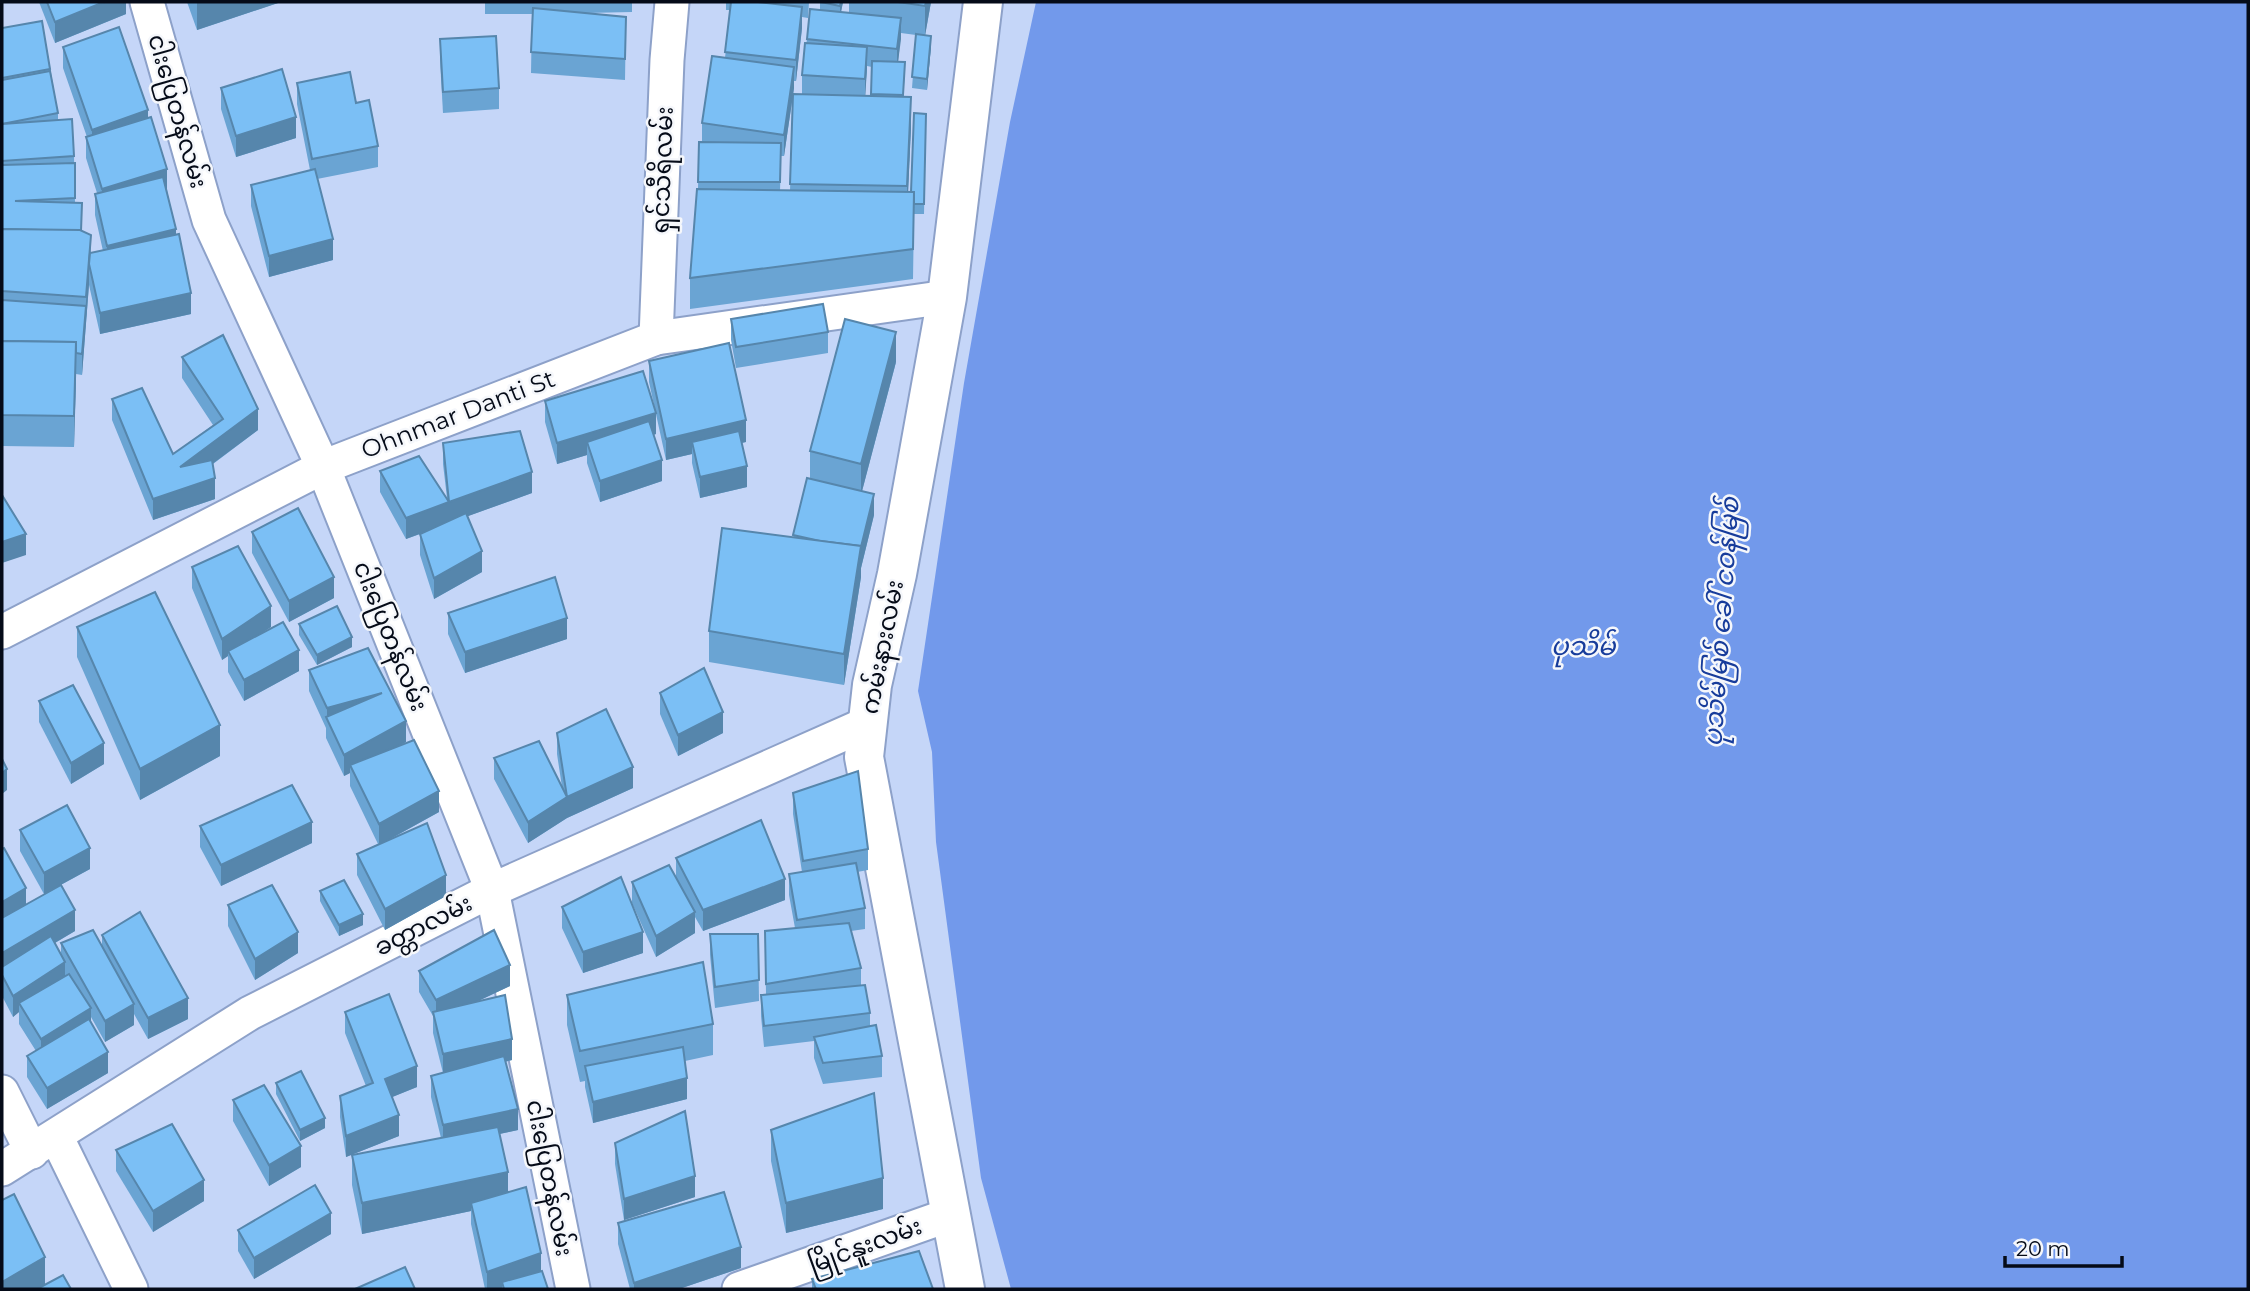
<svg xmlns="http://www.w3.org/2000/svg" width="2250" height="1291" font-family="Montserrat,'Noto Sans Myanmar',sans-serif">
	<rect width="100%" height="100%" fill="#c5d6f8"/>
	<path fill="#7299eb" d="M1036,2h1212v1287h-1237l-30,-111 -45,-336 -4,-90 -14,-61 46,-308 46,-261z"/>
	<g fill="none" stroke-linecap="round" stroke-linejoin="round">
		<g stroke="#8da1c9" stroke-width="37">
			<g id="street">
				<path d="M147,2l62,218 114,247 169,423 81,399"/>
				<path d="M656,338l11,-278 5,-58"/>
				<path d="M2,632l321,-165 333,-129 291,-41"/>
				<path d="M2,1092l30,60"/>
				<path d="M56,1136l75,153"/>
				<path d="M2,1169l248,-156 242,-123 374,-166"/>
				<path d="M739,1289l213,-75"/>
			</g>
		</g>
		<g stroke="#8da1c9" stroke-width="42">
			<path id="secondary" d="M965,1289l-101,-532 8,-72 25,-111 50,-277 36,-295"/>
		</g>
		<use href="#street" stroke="#fff" stroke-width="33"/>
		<use href="#secondary" stroke="#fff" stroke-width="38"/>
	</g>
	<g fill="#6aa4d3" fill-rule="evenodd">
		<path d="M39,2h87v12l-71,29z"/>
		<path d="M187,2h94l-84,28z"/>
		<path d="M485,2h147v10l-46,1 40,4 -1,63 -94,-7 1,-59h-47z"/>
		<path d="M726,2h83l-1,16 -6,-1v11l-6,53h-2v7l-10,68h-3l-1,35h10l3,-97h9v-19l5,-36 13,-29v-8h23l-2,10 8,1v-11h82l-6,33 6,11 -4,44 -15,-2 4,-53 -15,-2 -3,29 7,11 -2,24 8,30 -3,65h3l15,-78 -2,100h-10l-1,65 -223,30v-31l8,-89 1,-47h3v-19l23,-65 5,-48h-4zM867,66l5,1 -1,29h-6z"/>
		<path d="M42,21l16,92v7l16,36 1,47 6,28 10,22 12,-2 -8,-36v-21l2,-1 -11,-35v-21h1l-24,-69v-21l85,71 19,72 24,124 -91,20 -11,-49 -7,90 -6,-1 -2,73 -72,-1v-418z"/>
		<path d="M440,39l59,49v21l-56,4 -3,-53z"/>
		<path d="M297,83l59,20 22,43v21l-61,12 16,81 -64,17 -18,-71v-21l59,-15 -13,-66z"/>
		<path d="M221,88l75,50 -60,19 -15,-48z"/>
		<path d="M731,319l97,13v21l-92,15 -5,-28z"/>
		<path d="M182,357l76,73 -45,34 2,35 -62,21 -41,-100v-21l61,55 40,-29 -31,-47z"/>
		<path d="M649,361l97,81 -5,1 6,44 -47,11 -8,-35v-9l-26,6 -17,-78z"/>
		<path d="M896,362l-34,129 12,24 -13,53v9l-17,108 -135,-23v-31l84,-93 17,-59v-28z"/>
		<path d="M545,401l111,33 -3,1 9,46 -62,21 -13,-39v-8l-30,9 -12,-42z"/>
		<path d="M443,443l89,50 -64,23 14,56 -48,27 -14,-44v-21l-14,5 -26,-47v-21l67,27 -4,-34z"/>
		<path d="M252,532l82,66 -45,24 -37,-69z"/>
		<path d="M192,567l79,60 -7,4 35,40 -55,30 -16,-29v-16l-6,4 -30,-72z"/>
		<path d="M448,613l119,26 -102,34 -17,-39z"/>
		<path d="M299,624l53,23 -35,18 -18,-30z"/>
		<path d="M77,627l143,129 -80,44 -63,-143z"/>
		<path d="M309,670l97,72 -9,5 42,65 -52,29 59,55 -61,34 -28,-55v-21l21,-10 -28,-58v-13l-6,3 -18,-38v-10l-17,-37z"/>
		<path d="M660,693l63,40 -45,23 -18,-42z"/>
		<path d="M39,701l65,63 -33,20 -32,-62z"/>
		<path d="M557,733l76,55 -66,30 -39,25 -34,-64v-21l68,29 -5,-33z"/>
		<path d="M793,793l75,56v21l-11,2 8,36v21l-14,2 10,37v17l9,28v13l12,30v21l-59,7 -9,-26v-17l-50,6 -3,-31v-21l5,-1 -1,-63 30,-3 -6,-33v-21l13,-2 -9,-58z"/>
		<path d="M200,826l112,17 -91,43 -21,-39z"/>
		<path d="M20,830l70,39 -46,25 -24,-43z"/>
		<path d="M2,849l24,55 49,27 -20,12 6,12v-12l41,3v-11l86,84 -40,20 -14,-25v11l-29,17 -14,-25v4l17,52 -61,36 -20,-32v-21l9,-5 -17,-27v-12l-6,5 -11,-21z"/>
		<path d="M676,858l109,42 -82,31 -8,-14v16l-39,24 -24,-54v-21l44,-4z"/>
		<path d="M320,891l43,34 -24,11 -19,-35z"/>
		<path d="M228,905l70,48 -43,27 -27,-54z"/>
		<path d="M562,907l81,46 -60,20 -21,-45z"/>
		<path d="M710,934h48l1,67 -44,7 -5,-53z"/>
		<path d="M419,971l91,15 -32,15 34,59 -7,2 13,68 -19,4 9,58 40,97h-46v-1l-5,1h-12l-14,-65v-13l-109,23 -10,-49v-30l89,-17 -10,-41v-21l12,-3 -10,-40v-17l-14,-24z"/>
		<path d="M567,995l146,29v31l-28,6 2,38 -94,24 -8,-36v-6l-5,1 -13,-57z"/>
		<path d="M345,1012l72,75 -25,10 7,39 -53,21 -6,-40v-21l26,-10 -21,-53z"/>
		<path d="M276,1083l49,45 -25,13 -24,-47z"/>
		<path d="M233,1100l68,67 -32,19 -36,-65z"/>
		<path d="M771,1130l112,79 -97,24 -15,-72z"/>
		<path d="M615,1143l80,54 -71,23 -9,-56z"/>
		<path d="M116,1150l88,51 -51,31 -37,-61z"/>
		<path d="M618,1223l123,45 -62,21h-49l-12,-45z"/>
		<path d="M238,1230l93,4 -77,45 -16,-28z"/>
		<path d="M812,1279l121,10h-121z"/>
	</g>
	<g fill="#5686ac">
		<path d="M104,2h22v12l-71,29v-21z"/>
		<path d="M197,2h84l-84,28z"/>
		<path d="M841,2h2l-3,15v-11z"/>
		<path d="M926,2h5l-6,34v-30z"/>
		<path d="M802,7v21l-6,53v-21z"/>
		<path d="M901,18v21l-4,31v-21z"/>
		<path d="M931,36v10l-4,44v-11z"/>
		<path d="M867,47v21l-2,32v-21z"/>
		<path d="M794,67v21l-10,68v-21z"/>
		<path d="M911,97v30l-4,90v-31z"/>
		<path d="M148,110v21l-56,20v-21z"/>
		<path d="M296,117v21l-60,19v-21z"/>
		<path d="M167,169v21l-65,20v-21z"/>
		<path d="M176,229v21l-69,17v-21z"/>
		<path d="M91,235l-1,34 -1,-5v20l-7,91v-21z"/>
		<path d="M333,239v21l-64,17v-21z"/>
		<path d="M191,293v21l-91,20v-21z"/>
		<path d="M896,332v30l-35,133v-31z"/>
		<path d="M76,342v31l-2,74v-31z"/>
		<path d="M258,409v21l-78,58v-21z"/>
		<path d="M656,413v21l-65,20 -4,-12v13l-30,9v-21z"/>
		<path d="M746,420v22l-52,11 -2,-11v12l-26,6v-21z"/>
		<path d="M662,460v21l-62,21v-21z"/>
		<path d="M747,466v21l-47,11v-21z"/>
		<path d="M532,472v21l-83,30v-21z"/>
		<path d="M215,478v21l-62,21v-21z"/>
		<path d="M874,494v21l-13,53v9l-17,108v-31l16,-104z"/>
		<path d="M449,502v21l-43,16v-21z"/>
		<path d="M26,534v21l-24,8v-21z"/>
		<path d="M482,551v21l-48,27v-21z"/>
		<path d="M334,577v21l-45,24v-21z"/>
		<path d="M271,606v21l-41,27 -2,-3v5l-6,4v-21z"/>
		<path d="M567,618v21l-102,34v-21z"/>
		<path d="M352,637v10l-35,18v-10z"/>
		<path d="M299,650v21l-55,30v-21z"/>
		<path d="M382,693l-55,26v-11z"/>
		<path d="M723,712v21l-45,23v-21z"/>
		<path d="M406,721v21l-53,29 -3,-6v8l-6,3v-21z"/>
		<path d="M220,725v31l-80,44v-31z"/>
		<path d="M104,743v21l-33,20v-21z"/>
		<path d="M633,767v21l-66,30 -39,25v-21l39,-25z"/>
		<path d="M7,769v21l-5,4v-21z"/>
		<path d="M439,791v21l-60,33v-21z"/>
		<path d="M312,822v21l-91,43v-21z"/>
		<path d="M90,848v21l-46,25v-21z"/>
		<path d="M446,875v21l-61,34v-21z"/>
		<path d="M785,879v21l-82,31v-21z"/>
		<path d="M26,888v21l-24,14v-21z"/>
		<path d="M75,910v21l-73,43v-21z"/>
		<path d="M695,912v21l-39,24v-21z"/>
		<path d="M363,914v11l-24,11v-11z"/>
		<path d="M298,932v21l-43,27v-21z"/>
		<path d="M643,932v21l-60,20v-21z"/>
		<path d="M65,962v21l-46,20v9l-6,5v-21z"/>
		<path d="M510,965v21l-74,35v-21z"/>
		<path d="M188,998v21l-40,20v-21z"/>
		<path d="M134,1004v21l-29,17v-21z"/>
		<path d="M91,1008v21l-50,31v-21z"/>
		<path d="M512,1039v21l-69,15v-21z"/>
		<path d="M108,1052v21l-61,36v-21z"/>
		<path d="M417,1066v21l-32,13v-21z"/>
		<path d="M687,1078v21l-94,24v-21z"/>
		<path d="M518,1109v21l-75,16v-21z"/>
		<path d="M399,1115v21l-53,21v-21z"/>
		<path d="M325,1118v10l-25,13v-11z"/>
		<path d="M301,1146v21l-32,19v-21z"/>
		<path d="M508,1172v31h-37v8l-109,23v-31z"/>
		<path d="M695,1176v21l-71,23v-21z"/>
		<path d="M883,1178v31l-97,24v-30z"/>
		<path d="M204,1180v21l-51,31v-21z"/>
		<path d="M331,1213v21l-77,45v-21z"/>
		<path d="M741,1247v21l-62,21h-45v-6z"/>
		<path d="M541,1253v21l-39,8v6l-5,1h-10v-17z"/>
		<path d="M45,1257v31l-2,1h-41v-7z"/>
	</g>
	<g fill="#7bbff5" stroke="#5686ac" stroke-width="2">
		<path d="M47,2h57l-49,20z"/>
		<path d="M731,2h27l44,5 -6,53 -71,-8z"/>
		<path d="M821,2h20l-1,4z"/>
		<path d="M898,2h28l-1,4z"/>
		<path d="M533,8l93,9 -1,42 -94,-7z"/>
		<path d="M810,9l91,9 -4,31 -90,-10z"/>
		<path d="M42,21l8,48 -48,9v-50z"/>
		<path d="M119,27l29,83 -56,20 -29,-83z"/>
		<path d="M916,34l15,2 -4,43 -15,-2z"/>
		<path d="M496,36l3,52 -56,4 -3,-53z"/>
		<path d="M805,43l62,4 -2,32 -63,-4z"/>
		<path d="M712,56l82,11 -10,68 -82,-12z"/>
		<path d="M872,61l33,1 -2,33 -32,-1z"/>
		<path d="M282,69l14,48 -60,19 -15,-48z"/>
		<path d="M50,71l8,42 -56,11v-44z"/>
		<path d="M350,72l6,31 13,-3 9,46 -66,13 -15,-76z"/>
		<path d="M793,94l118,3 -4,89 -117,-2z"/>
		<path d="M914,113l12,1 -2,90h-10v-12h-3z"/>
		<path d="M151,117l16,52 -65,20 -16,-52z"/>
		<path d="M72,119l2,37 -72,5v-37z"/>
		<path d="M699,142l82,1 -1,39h-82z"/>
		<path d="M75,163v35l-60,3 67,2 -1,28 -79,-2v-64z"/>
		<path d="M315,169l18,70 -64,17 -18,-71z"/>
		<path d="M163,177l13,52 -69,17 -12,-52z"/>
		<path d="M697,189l217,3 -1,57 -223,29z"/>
		<path d="M2,229l78,1 11,5 -5,62 -84,-6z"/>
		<path d="M179,234l12,59 -91,20 -11,-49 1,-11z"/>
		<path d="M2,300l84,6 -4,48 -6,-1v-11l-74,-1z"/>
		<path d="M823,304l5,28 -92,15 -5,-28z"/>
		<path d="M845,319l51,13 -35,132 -51,-13z"/>
		<path d="M223,335l35,74 -78,58 32,-7 3,18 -62,21 -41,-100 30,-11 31,66 50,-35 -41,-62z"/>
		<path d="M2,341l74,1 -2,74 -72,-1z"/>
		<path d="M729,343l17,77 -80,19 -17,-78z"/>
		<path d="M643,371l13,42 -99,30 -12,-42z"/>
		<path d="M649,421l13,39 -62,21 -13,-39z"/>
		<path d="M520,431l12,41 -83,30 -6,-59z"/>
		<path d="M739,431l8,35 -47,11 -8,-35z"/>
		<path d="M419,456l30,46 -43,16 -26,-47z"/>
		<path d="M807,478l67,16 -13,53v-1l-41,-5 -27,-6z"/>
		<path d="M2,495l24,39 -24,8z"/>
		<path d="M298,508l36,69 -45,24 -37,-69z"/>
		<path d="M466,513l16,38 -48,27 -14,-44z"/>
		<path d="M722,528l139,18 -17,108 -135,-23z"/>
		<path d="M238,546l33,60 -49,33 -30,-72z"/>
		<path d="M555,577l12,41 -102,34 -17,-39z"/>
		<path d="M155,592l65,133 -80,44 -63,-142z"/>
		<path d="M337,606l15,31 -35,18 -18,-31z"/>
		<path d="M283,622l16,28 -55,30 -16,-29z"/>
		<path d="M368,648l38,73 -62,34 -18,-38 56,-24 -55,15 -18,-38z"/>
		<path d="M704,668l19,44 -45,23 -18,-42z"/>
		<path d="M73,685l31,58 -33,20 -32,-62z"/>
		<path d="M606,709l27,58 -66,30 -10,-64z"/>
		<path d="M414,740l25,51 -60,33 -29,-59z"/>
		<path d="M539,741l28,56 -39,25 -34,-64z"/>
		<path d="M2,759l5,10 -5,4z"/>
		<path d="M858,771l10,78 -65,12 -10,-68z"/>
		<path d="M292,785l20,37 -91,43 -21,-39z"/>
		<path d="M67,805l23,43 -46,25 -24,-43z"/>
		<path d="M761,820l24,59 -82,31 -27,-52z"/>
		<path d="M427,823l19,52 -61,34 -28,-55z"/>
		<path d="M4,848l22,40 -24,14v-53z"/>
		<path d="M856,863l9,45 -68,12 -8,-46z"/>
		<path d="M669,865l26,47 -39,24 -24,-54z"/>
		<path d="M621,877l22,55 -60,20 -21,-45z"/>
		<path d="M344,880l19,34 -24,11 -19,-34z"/>
		<path d="M61,885l14,25 -73,43v-35z"/>
		<path d="M272,885l26,47 -43,27 -27,-54z"/>
		<path d="M140,912l48,86 -40,20 -46,-83z"/>
		<path d="M849,923l12,45 -95,16 -1,-53z"/>
		<path d="M93,930l41,74 -29,17 -44,-78z"/>
		<path d="M494,930l16,35 -74,35 -17,-29z"/>
		<path d="M710,934h48l1,46 -44,7z"/>
		<path d="M51,936l14,26 -52,34 -11,-21v-8z"/>
		<path d="M703,962l10,62 -133,27 -13,-56z"/>
		<path d="M69,974l22,34 -50,31 -22,-36z"/>
		<path d="M865,985l5,28 -106,13 -3,-31z"/>
		<path d="M389,994l28,72 -32,13 14,36 -53,21 -6,-40 33,-13 -28,-71z"/>
		<path d="M505,995l7,44 -69,15 -10,-42z"/>
		<path d="M89,1019l19,33 -61,36 -20,-32z"/>
		<path d="M876,1025l6,31 -59,7 -9,-26z"/>
		<path d="M683,1047l4,31 -94,24 -8,-36z"/>
		<path d="M504,1056l14,53 -75,16 -12,-49z"/>
		<path d="M301,1071l24,47 -25,12 -24,-47z"/>
		<path d="M264,1085l37,61 -32,19 -36,-65z"/>
		<path d="M874,1093l9,85 -97,25 -15,-73z"/>
		<path d="M685,1111l10,65 -71,23 -9,-56z"/>
		<path d="M172,1124l32,56 -51,31 -37,-61z"/>
		<path d="M498,1127l10,45 -146,31 -10,-48z"/>
		<path d="M315,1185l16,28 -77,45 -16,-28z"/>
		<path d="M526,1187l15,66 -54,19 -16,-69z"/>
		<path d="M724,1192l17,55 -107,36 -16,-60z"/>
		<path d="M14,1194l31,63 -43,25v-82z"/>
		<path d="M919,1251l14,38h-117l-4,-10z"/>
		<path d="M405,1267l10,22h-60z"/>
		<path d="M542,1271l6,18h-44l-2,-7z"/>
		<path d="M63,1275l8,14h-34z"/>
	</g>
	<g text-anchor="middle" dominant-baseline="central" stroke-width="5" stroke-linejoin="round" paint-order="stroke">
		<g font-size="24" fill="#050b18" stroke="#f5f7fb">
			<text transform="translate(178 111) rotate(74)">ငါးပြေတန်လမ်း</text>
			<text transform="translate(662 170) rotate(-88)">ရှင်သီရိလမ်း</text>
			<text transform="translate(458 414) rotate(-21)">Ohnmar Danti St</text>
			<text transform="translate(391 636) rotate(68)">ငါးပြေတန်လမ်း</text>
			<text transform="translate(882 647) rotate(-79)">ကမ်းနားလမ်း</text>
			<text transform="translate(423 925) rotate(-27)">ခတ္တာလမ်း</text>
			<text transform="translate(550 1178) rotate(79)">ငါးပြေတန်လမ်း</text>
			<text transform="translate(865 1245) rotate(-20)">မြိုင်နူးလမ်း</text>
		</g>
		<g font-size="26" font-style="italic" fill="#173c9b" stroke="#f5f7fb">
			<text transform="translate(1721 622) rotate(-86)">ပုသိမ်မြစ် ခေါ် ငဝန်မြစ်</text>
			<text x="1583" y="646">ပုသိမ်</text>
		</g>
	</g>
	<rect width="2250" height="1291" fill="none" stroke="#050b18" stroke-width="7"/>
	<path d="M2005 1256v10h117v-10" fill="none" stroke="#050b18" stroke-width="3.5"/>
	<text x="2016" y="1256" font-size="21" fill="#050b18" stroke="#f5f7fb" stroke-width="5" paint-order="stroke">20 m</text>
</svg>
